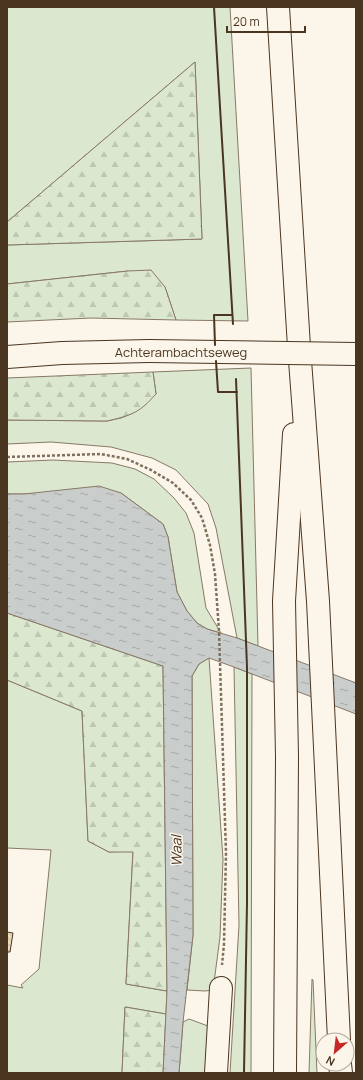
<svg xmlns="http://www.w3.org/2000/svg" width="363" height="1080" font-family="Manrope,sans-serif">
	<defs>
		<pattern id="forest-firs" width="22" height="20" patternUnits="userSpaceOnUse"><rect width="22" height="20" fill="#dce7d0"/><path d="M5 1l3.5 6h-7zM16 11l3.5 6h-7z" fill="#bec7b2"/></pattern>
		<pattern id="water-ripples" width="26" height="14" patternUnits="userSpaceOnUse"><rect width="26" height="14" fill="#c9cecd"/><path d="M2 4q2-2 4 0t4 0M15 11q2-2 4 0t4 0" fill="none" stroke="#a5a8a6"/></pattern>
		<pattern id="building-back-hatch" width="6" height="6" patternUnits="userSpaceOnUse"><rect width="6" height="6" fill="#ecdcbc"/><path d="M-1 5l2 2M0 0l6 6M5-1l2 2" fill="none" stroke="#ccbda1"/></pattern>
	</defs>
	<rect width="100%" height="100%" fill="#fbf6e9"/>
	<g fill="#dce7d0" stroke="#887966">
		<path d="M7,7h223l18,314 -72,-1 -11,-33 -37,-16 -121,13v-39l195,-6 -7,-177 -188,160z"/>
		<path d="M251,368l7,278 -21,-8 -21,-110 -8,-24 -32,-34 -24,-12 -41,-11 -60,-5 -44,2v-24l100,1 14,-3 12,-5 23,-19 -3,-22z"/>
		<path d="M53,460l59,3 23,6 19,10 20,19 12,15 8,20 12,75 15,25 -14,-4 -10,-6 -10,-12 -10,-19 -9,-55 -5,-13 -42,-31 -97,1h-17v-32z"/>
		<path d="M209,658l14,201 -3,78 -7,53 -8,1 -18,-1 6,-55 -1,-259 7,-12z"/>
		<path d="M234,667l18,7 -1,399h-21l9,-148z"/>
		<path d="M7,680l75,31 6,130 21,11 24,-1 -7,133 41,7 -1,23 -41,-7 -3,66h-115v-88l16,3 -2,-3 18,-16 12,-119 -44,-2z"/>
		<path d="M312,979l1,1 4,93h-8z"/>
		<path d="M189,1019l19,7 -2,47h-27l4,-51z"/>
	</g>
	<g fill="url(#forest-firs)" stroke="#887966">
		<path d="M195,62l7,177 -195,6v-23z"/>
		<path d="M151,270l14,17 11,33 -85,-2 -84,4v-38l121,-13z"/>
		<path d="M153,372l3,22c-4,4 -8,9 -12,12 -10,9 -24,12 -37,15l-100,-1v-42z"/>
		<path d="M7,613l156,53 4,325 -41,-7 7,-132h-24l-21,-11 -6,-130 -75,-31z"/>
		<path d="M125,1007l41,7 -3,59h-41z"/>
	</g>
	<path fill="url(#water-ripples)" stroke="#887966" d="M99,486l22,7 42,31 5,13 9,55 10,19 10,12 10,6 30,9 119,45v31l-122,-47 -25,-9 -10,6 -7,12 1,259 -10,87 -4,51h-16l4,-82 -4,-325 -156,-53v-119h17z"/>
	<path fill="url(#building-back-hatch)" stroke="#4a3520" d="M7,932l6,1 -3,19h-3z"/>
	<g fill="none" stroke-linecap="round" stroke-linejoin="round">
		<g stroke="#4a3520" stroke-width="24">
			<path id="minor" d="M216,1073l5,-85"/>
		</g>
		<g stroke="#4a3520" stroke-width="24">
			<path id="tertiary" d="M7,357l55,-4 87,-2"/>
		</g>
		<g stroke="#4a3520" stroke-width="24">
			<g id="motorway">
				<path d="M278,7l21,340 19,254 21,439"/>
				<path d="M340,1064l1,9"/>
				<path d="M285,1073l2,-316 -3,-156 10,-167"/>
			</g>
		</g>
		<path stroke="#7f6f5c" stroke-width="2.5" stroke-dasharray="3 2" stroke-linecap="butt" d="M7,457l94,-3 26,5 24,11 22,13 18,17 11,18 8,27 5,29 4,57 7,222 -2,91 -2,21"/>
		<use href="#minor" stroke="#fbf6e9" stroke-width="22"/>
		<use href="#tertiary" stroke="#fbf6e9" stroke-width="22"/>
		<use href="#motorway" stroke="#fbf6e9" stroke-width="22"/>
		<g stroke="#4a3520" stroke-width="24" stroke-linecap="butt">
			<path id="tertiary-bridge" d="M149,351l207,3"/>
		</g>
		<use href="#tertiary-bridge" stroke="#fbf6e9" stroke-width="22"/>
		<g stroke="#4a3520" stroke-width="2">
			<path d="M214,7l19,317"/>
			<path d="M215,345l-1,-30h18"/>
			<path d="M216,361l2,31h19"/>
			<path d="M236,379l11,288v236l-3,170"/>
		</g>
	</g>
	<g text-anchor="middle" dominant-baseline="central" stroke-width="3" stroke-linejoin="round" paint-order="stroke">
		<g font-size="13" fill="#4a3520" stroke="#fbf6e9">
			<text x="181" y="352">Achterambachtseweg</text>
		</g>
		<g font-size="14" font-style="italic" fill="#4a3520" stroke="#fbf6e9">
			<text transform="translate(176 851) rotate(-91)">Waal</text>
		</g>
	</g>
	<rect width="363" height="1080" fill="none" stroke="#4a3520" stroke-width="16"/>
	<g transform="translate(335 1052) rotate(208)"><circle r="19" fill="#fbf6e9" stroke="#b4a999"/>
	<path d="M0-3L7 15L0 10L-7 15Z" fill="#c62828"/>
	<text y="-6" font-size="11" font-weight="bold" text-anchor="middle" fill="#4a3520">N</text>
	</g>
	<path d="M227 26v6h78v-6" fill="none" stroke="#4a3520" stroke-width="2"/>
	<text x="233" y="26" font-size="12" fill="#4a3520" stroke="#fbf6e9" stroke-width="3" paint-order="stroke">20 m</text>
</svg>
